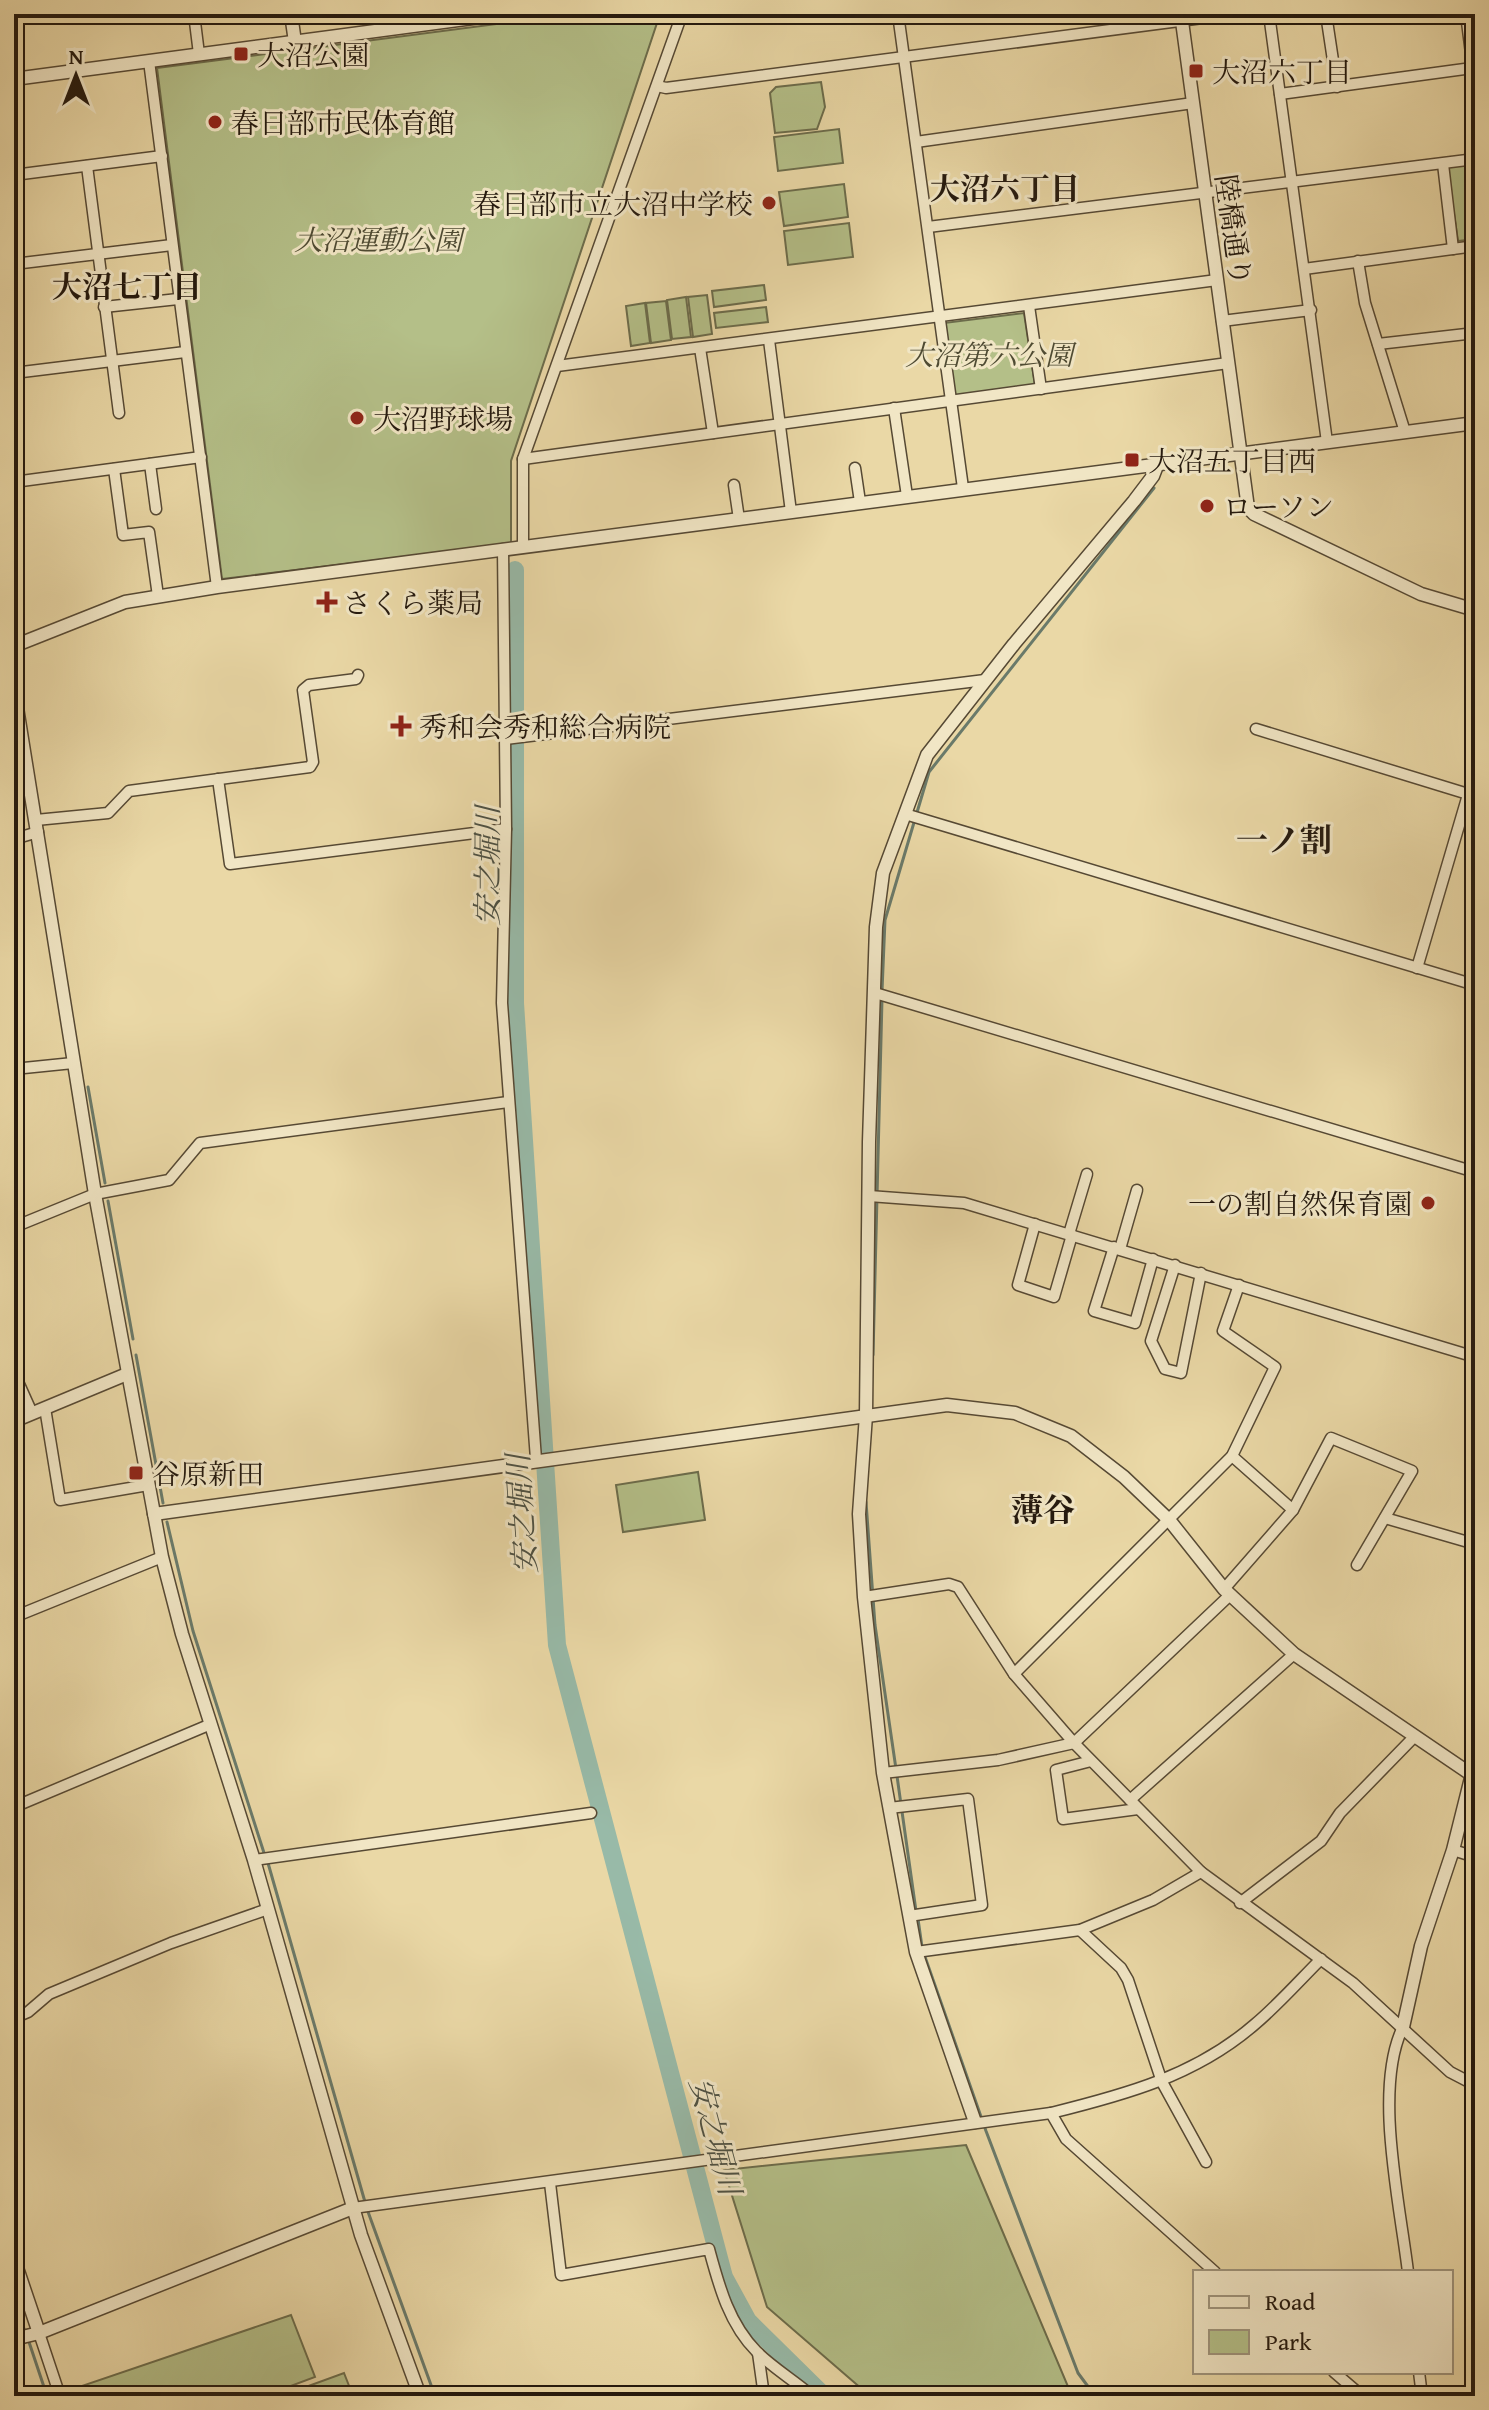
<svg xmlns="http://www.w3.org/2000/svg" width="1489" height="2410" font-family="'Gentium Book Plus','Noto Serif JP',serif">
	<rect width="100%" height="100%" fill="#ead8a6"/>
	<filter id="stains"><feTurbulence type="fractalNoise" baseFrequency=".0025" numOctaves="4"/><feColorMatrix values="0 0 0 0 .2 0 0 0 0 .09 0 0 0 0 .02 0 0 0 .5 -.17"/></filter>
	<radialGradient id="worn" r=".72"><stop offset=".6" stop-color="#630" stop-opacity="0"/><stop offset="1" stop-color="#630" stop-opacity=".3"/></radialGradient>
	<g fill="#b4bf88" stroke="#6c6c4b" stroke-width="2">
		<path d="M573,14h87l-149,447v83l-289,35 -65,-511z"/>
		<path d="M821,82l4,25 -8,22 -42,4 -5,-40 6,-6z"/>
		<path d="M839,129l4,34 -65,8 -4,-34z"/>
		<path d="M1475,164v75l-17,2 -11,-74z"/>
		<path d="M844,184l4,33 -64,9 -5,-34z"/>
		<path d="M849,223l4,34 -65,8 -4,-34z"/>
		<path d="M764,285l2,15 -52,7 -2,-16z"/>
		<path d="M707,295l5,39 -19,3 -5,-40z"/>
		<path d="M686,297l5,40 -19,2 -5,-39z"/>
		<path d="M666,301l5,39 -20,3 -5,-40z"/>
		<path d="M645,303l5,40 -19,3 -5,-40z"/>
		<path d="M766,307l2,15 -52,6 -2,-15z"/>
		<path d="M1024,313l11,72 -81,11 -10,-73z"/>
		<path d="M698,1472l7,48 -82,12 -7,-47z"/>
		<path d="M966,2145l106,251h-202l-103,-89 -43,-137z"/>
		<path d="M291,2315l24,62 -51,19h-195l-2,-5z"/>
		<path d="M344,2373l9,23h-72z"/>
	</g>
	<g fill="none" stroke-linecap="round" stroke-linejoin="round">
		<g stroke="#6a7a6a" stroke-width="3">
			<path d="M882,991l3,-71 44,-148 225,-284"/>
			<path d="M88,1087l17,96"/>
			<path d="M108,1201l25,138"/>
			<path d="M136,1355l27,148"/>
			<path d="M873,1355l9,-356"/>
			<path d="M866,1502l9,123 21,144"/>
			<path d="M167,1522l26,109 72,225"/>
			<path d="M897,1776l19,135"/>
			<path d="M268,1863l97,339"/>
			<path d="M918,1919l4,28"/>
			<path d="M924,1954l62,177 92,242 17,23"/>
			<path d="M367,2209l68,187"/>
			<path d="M14,2298l11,34"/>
			<path d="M28,2339l19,57"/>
		</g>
		<path stroke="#98baa8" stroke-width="18" d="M515,570v433l42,642 167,632 24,44 76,75"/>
		<g stroke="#564934" stroke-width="13">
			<g id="minor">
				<path d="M194,14l5,40"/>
				<path d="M387,14l2,15"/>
				<path d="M898,14l65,474"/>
				<path d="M1269,14l58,428"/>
				<path d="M1326,14l11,73"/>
				<path d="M1466,14l9,71"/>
				<path d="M149,61l68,526"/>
				<path d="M657,86l9,2 567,-74"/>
				<path d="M1280,94l192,-26"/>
				<path d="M916,142l277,-39"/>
				<path d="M1443,164l10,85"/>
				<path d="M87,166l32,247"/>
				<path d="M14,175l148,-19"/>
				<path d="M928,227l547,-68"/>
				<path d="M1358,261l7,42 40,129"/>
				<path d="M14,264l158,-19"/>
				<path d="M1304,269l171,-23"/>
				<path d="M1029,306l12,83"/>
				<path d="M104,307l74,-8"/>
				<path d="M1222,321l89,-11"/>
				<path d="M769,340l22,172"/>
				<path d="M1378,344l97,-11"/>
				<path d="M700,348l13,85"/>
				<path d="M557,366l660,-86"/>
				<path d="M14,373l171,-21"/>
				<path d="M894,408l13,88"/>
				<path d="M523,459l705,-96"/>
				<path d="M150,464l6,45"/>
				<path d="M855,468l5,34"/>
				<path d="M114,469l9,66 26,-3 9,64"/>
				<path d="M14,482l187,-25"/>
				<path d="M734,485l5,34"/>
				<path d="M523,547v-88l159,-445"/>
				<path d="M503,549l3,280 -4,174 34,456"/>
				<path d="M1256,729l212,65"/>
				<path d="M506,739l479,-59"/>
				<path d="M218,779l12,85 276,-35"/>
				<path d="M905,814l570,171"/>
				<path d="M36,820l72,-7 21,-22 181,-24 3,-5 -10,-72 6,-5 47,-6 2,-4"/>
				<path d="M14,839l24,-7"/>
				<path d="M1417,968l58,-197"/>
				<path d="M875,993l600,179"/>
				<path d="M14,1069l59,-6"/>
				<path d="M869,1196l95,7 511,154"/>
				<path d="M1035,1224l-17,61 36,12 18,-62"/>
				<path d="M14,1227l81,-33 74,-14 31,-37 308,-41"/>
				<path d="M1069,1234l18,-60"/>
				<path d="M1114,1247l-20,64 41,12 18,-64"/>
				<path d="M1120,1249l17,-59"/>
				<path d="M1175,1265l-24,76 14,28 16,4 20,-100"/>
				<path d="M14,1373l18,40"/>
				<path d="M45,1408l15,92 88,-15"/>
				<path d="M1232,1456l61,54"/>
				<path d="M1385,1518l90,26"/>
				<path d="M1224,1589l69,-79 38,-72 81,33 -55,94"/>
				<path d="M864,1597l85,-13 9,3 56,87 60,69 127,129 152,111 97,89 25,13"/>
				<path d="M14,1617l148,-60"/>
				<path d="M1014,1674l218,-218 43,-89 -52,-36 16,-46"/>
				<path d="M1091,1761l-35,9 7,49 75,-10"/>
				<path d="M883,1773l115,-13 76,-17 156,-148"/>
				<path d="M1130,1800l164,-146"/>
				<path d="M14,1807l197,-83"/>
				<path d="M889,1808l79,-9 14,106 -73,11"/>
				<path d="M1453,1850l22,7"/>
				<path d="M254,1860l337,-47"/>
				<path d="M1240,1903l81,-62 19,-28 74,-76"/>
				<path d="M1080,1930l41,38 7,12 34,102 44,80"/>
				<path d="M916,1952l164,-22 73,-30 48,-28"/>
				<path d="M14,2018l14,-6 21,-18 122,-51 97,-34"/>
				<path d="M1403,2027c-30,61 -3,177 5,245"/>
				<path d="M1051,2113l15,26 149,133"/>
				<path d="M550,2183l11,92 148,-26c10,37 20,75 48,103 16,16 38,29 55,44"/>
				<path d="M353,2208l698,-95c73,-18 144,-37 203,-88 24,-20 45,-44 67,-66"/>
				<path d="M39,2333l21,63"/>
				<path d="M758,2353l6,43"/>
				<path d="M1334,2372l28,24"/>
				<path d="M1419,2372l3,24"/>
			</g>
		</g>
		<g stroke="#564934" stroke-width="15">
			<g id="tertiary">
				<path d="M291,14l4,28"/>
				<path d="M1181,14l67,494 6,6 167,80 54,16"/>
				<path d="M14,79l489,-65"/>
				<path d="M14,646l111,-44 92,-15 1258,-164"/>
				<path d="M14,689l81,505 67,363 20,77 72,226 107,375 59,161"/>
				<path d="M14,1421l113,-47"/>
				<path d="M154,1514l793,-109 68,8 56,23 53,41 46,44 54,68 70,65 181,123"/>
				<path d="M1403,2027l18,-81 32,-96 22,-88"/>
				<path d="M975,2122l-59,-170 -33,-179 -19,-176 -5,-83 7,-99 3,-273 7,-215 7,-54 44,-118 87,-111 120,-143 19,-25 5,-13"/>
				<path d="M14,2259l25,74"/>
				<path d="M14,2339l25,-6 314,-125"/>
			</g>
		</g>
		<use href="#minor" stroke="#f1e6c5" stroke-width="10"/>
		<use href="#tertiary" stroke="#f1e6c5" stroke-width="12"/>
	</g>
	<g fill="#8f2418" stroke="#f1e6c5" stroke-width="3">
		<rect x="233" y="46" width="16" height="16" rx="4"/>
		<rect x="1188" y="63" width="16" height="16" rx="4"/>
		<circle cx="215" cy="122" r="8"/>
		<circle cx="769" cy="203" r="8"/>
		<circle cx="357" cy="418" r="8"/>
		<rect x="1124" y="452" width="16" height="16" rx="4"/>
		<circle cx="1207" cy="506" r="8"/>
		<path d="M323 590h8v8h8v8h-8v8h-8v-8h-8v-8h8z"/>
		<path d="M397 714h8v8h8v8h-8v8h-8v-8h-8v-8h8z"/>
		<circle cx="1428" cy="1203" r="8"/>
		<rect x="128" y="1465" width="16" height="16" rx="4"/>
	</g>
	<g text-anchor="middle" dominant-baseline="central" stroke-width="6" stroke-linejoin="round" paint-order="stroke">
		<g font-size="28" fill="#24190e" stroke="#f1e6c5" text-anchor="start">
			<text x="257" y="54">大沼公園</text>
			<text x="1212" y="71">大沼六丁目</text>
			<text x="231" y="122">春日部市民体育館</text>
			<text x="753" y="203" text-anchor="end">春日部市立大沼中学校</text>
			<text x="373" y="418">大沼野球場</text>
			<text x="1148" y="460">大沼五丁目西</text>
			<text x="1223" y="506">ローソン</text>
			<text x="343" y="602">さくら薬局</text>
			<text x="419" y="726">秀和会秀和総合病院</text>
			<text x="1412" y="1203" text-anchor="end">一の割自然保育園</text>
			<text x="152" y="1473">谷原新田</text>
		</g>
		<g font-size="28" fill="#24190e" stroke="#f1e6c5">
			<text transform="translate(1234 230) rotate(82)">陸橋通り</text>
		</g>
		<g font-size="28" font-style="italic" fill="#4f4b33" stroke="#f1e6c5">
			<text x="378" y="239">大沼運動公園</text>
			<text x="989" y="354">大沼第六公園</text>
		</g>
		<g font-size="30" font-weight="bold" fill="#24190e" stroke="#f1e6c5">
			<text x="1005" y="188">大沼六丁目</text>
			<text x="127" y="286">大沼七丁目</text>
		</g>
		<g font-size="30" font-style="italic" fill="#4d5144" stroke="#f1e6c5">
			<text transform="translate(487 866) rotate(-90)">安之堀川</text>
			<text transform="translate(521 1514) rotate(-94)">安之堀川</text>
			<text transform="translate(716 2136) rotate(75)">安之堀川</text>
		</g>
		<g font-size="32" font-weight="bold" fill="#24190e" stroke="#f1e6c5">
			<text x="1284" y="839">一ノ割</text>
			<text x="1043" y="1509">薄谷</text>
		</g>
	</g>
	<rect width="1489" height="2410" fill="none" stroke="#ead8a6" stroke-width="48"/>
	<rect x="16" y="16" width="1457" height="2378" fill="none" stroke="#24190e" stroke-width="4"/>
	<rect x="24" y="24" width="1441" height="2362" fill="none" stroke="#24190e" stroke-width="2"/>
	<rect x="1193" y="2270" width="260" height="104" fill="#f1e6c5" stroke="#9f947c" stroke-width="2"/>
	<rect x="1209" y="2296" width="40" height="12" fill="#f1e6c5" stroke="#9f947c" stroke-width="2"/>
	<text x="1265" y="2310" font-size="24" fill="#24190e">Road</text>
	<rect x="1209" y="2330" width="40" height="24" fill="#b4bf88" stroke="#9f947c" stroke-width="2"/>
	<text x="1265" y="2350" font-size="24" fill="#24190e">Park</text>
	<g transform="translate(76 76)" stroke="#f1e6c5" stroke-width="6" paint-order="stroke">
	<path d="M0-6L14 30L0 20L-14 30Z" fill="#24190e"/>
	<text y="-12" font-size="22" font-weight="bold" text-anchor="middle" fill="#24190e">N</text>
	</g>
	<rect width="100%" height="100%" filter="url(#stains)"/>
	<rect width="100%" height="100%" fill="url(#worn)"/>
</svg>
